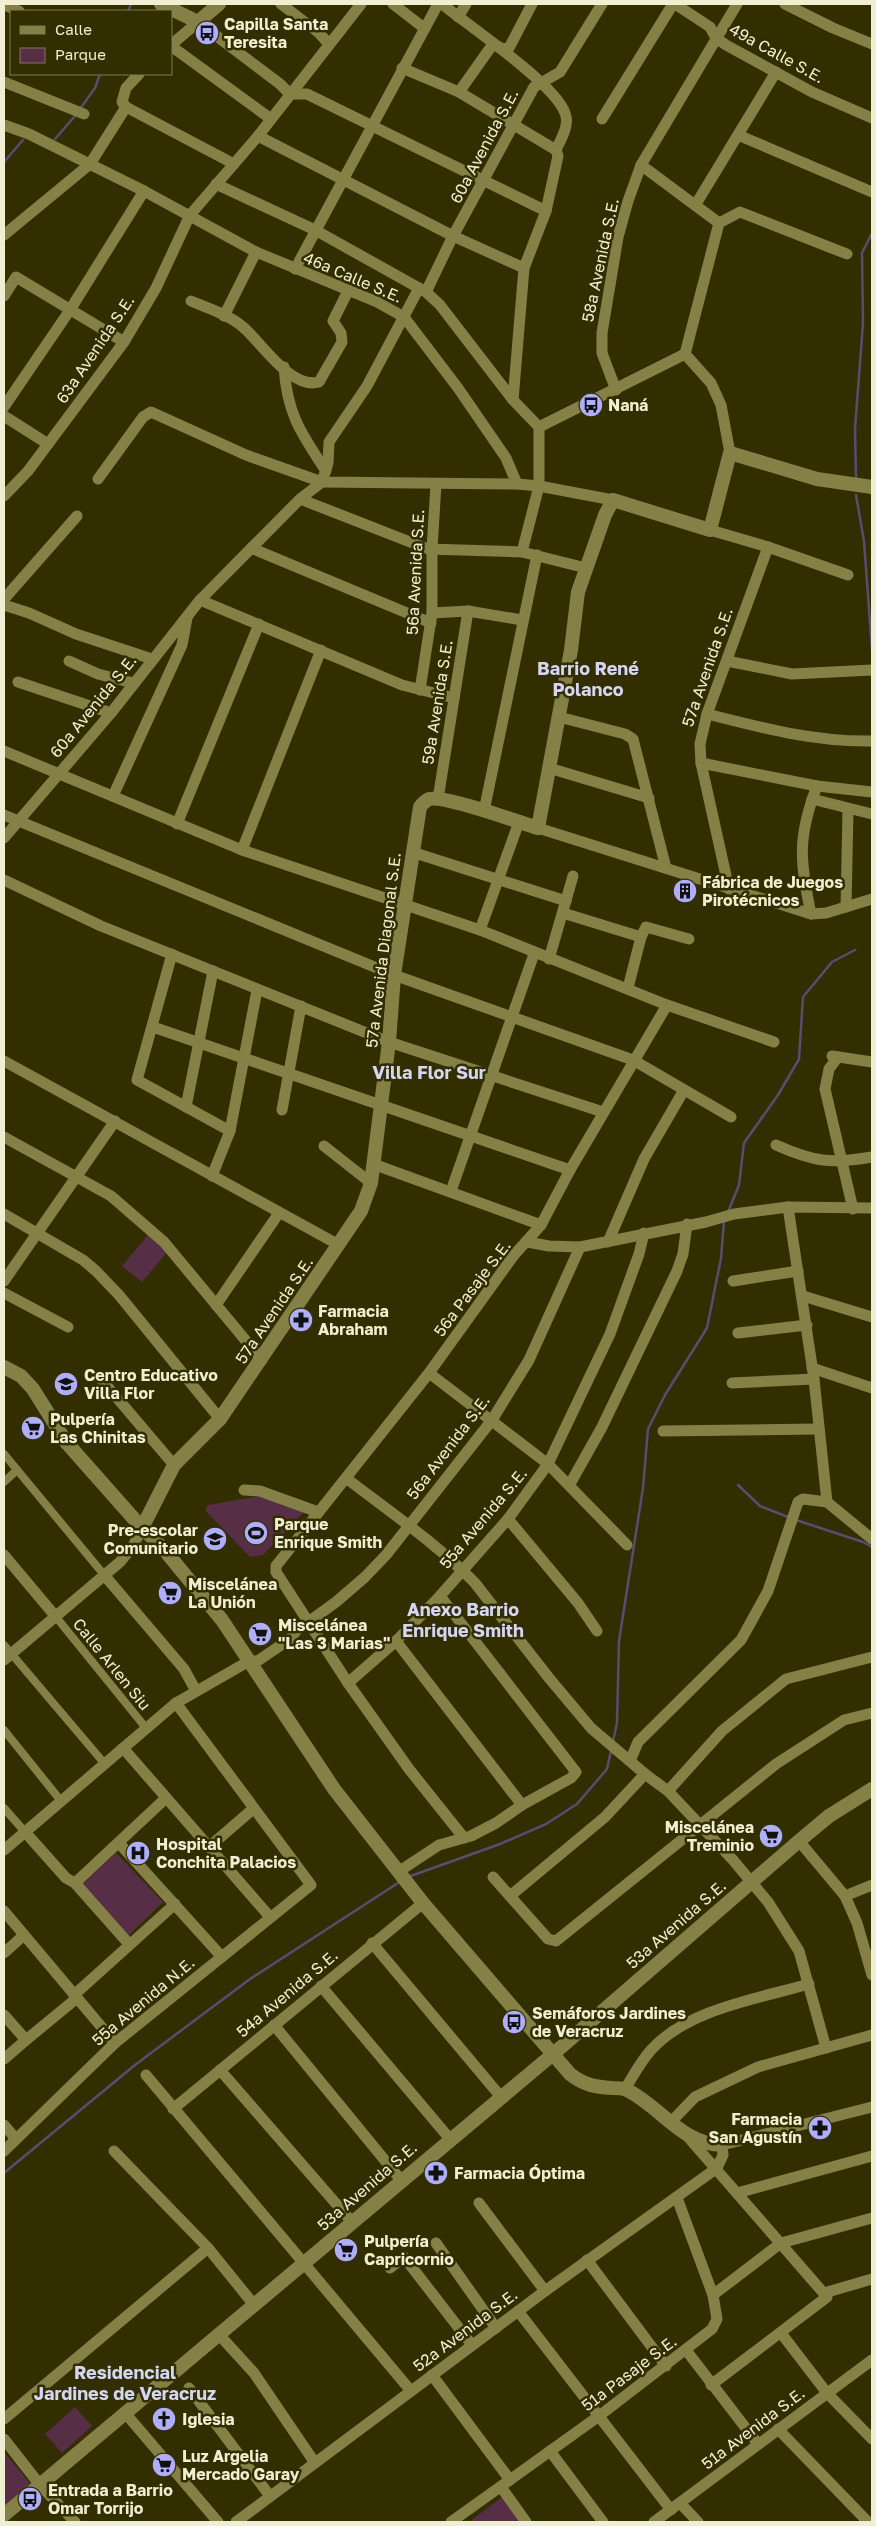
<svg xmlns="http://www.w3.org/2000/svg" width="876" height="2526" font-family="'Golos Text',sans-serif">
	<rect width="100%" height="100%" fill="#322e00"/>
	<g fill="#562e46">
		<path d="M148,1235l20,16 -26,31 -20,-16z"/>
		<path d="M261,1496l43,16 -41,43 -13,2 -45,-47 3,-5z"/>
		<path d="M116,1853l47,49 -35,34 -47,-51z"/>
		<path d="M75,2407l17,19 -30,27 -17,-19z"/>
		<path d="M4,2452l26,31 -26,23z"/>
		<path d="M502,2497l20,25h-53z"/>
	</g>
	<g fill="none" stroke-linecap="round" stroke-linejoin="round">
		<g stroke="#584d6f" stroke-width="2.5">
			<path d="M128,11l3,-7"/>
			<path d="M80,109l15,-21 5,-14"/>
			<path d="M55,139l20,-23"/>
			<path d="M4,162l19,-22"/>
			<path d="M856,478l-1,-49 8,-106 -1,-70 10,-20"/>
			<path d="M856,495l8,46 8,109"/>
			<path d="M728,1212l11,-27 5,-42 34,-48 21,-36 4,-62 29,-35 23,-12"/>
			<path d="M738,1485l22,21 28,11"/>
			<path d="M796,1520l67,22 9,5"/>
			<path d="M613,1741l4,-18 2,-82 24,-153 5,-59 17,-34 42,-67 14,-70 3,-37"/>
			<path d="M408,1877l92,-33 46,-20 31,-20 30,-35 4,-18"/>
			<path d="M4,2173l131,-108 115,-86 151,-98"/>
		</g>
		<g stroke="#858046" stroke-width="8">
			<path d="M4,1454l101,122"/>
			<path d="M4,1482l13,-12"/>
			<path d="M56,1617l90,111"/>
			<path d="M4,1645l100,118"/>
			<path d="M4,1730l57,71"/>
			<path d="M4,1808l21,24"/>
		</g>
		<g stroke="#858046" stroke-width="11">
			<path d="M281,4l38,29 10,11"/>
			<path d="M393,4l31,24"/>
			<path d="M442,4c27,22 113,80 123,109 5,12 -4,26 -9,37"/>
			<path d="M675,4l35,23 6,11 10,7 86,47 60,26"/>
			<path d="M785,4l48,24 39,16"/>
			<path d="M4,5l15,6"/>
			<path d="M458,17l8,-13"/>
			<path d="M171,45l27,-23 82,62 10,10h17l239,117"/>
			<path d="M171,46l100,73"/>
			<path d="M402,68l57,24 97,58"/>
			<path d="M139,74l-13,14 -4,14 4,5 108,57"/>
			<path d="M4,82l80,32"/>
			<path d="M459,92l34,-48 10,5 6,-1 23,-44"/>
			<path d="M602,119l71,-115"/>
			<path d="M4,125l25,9 115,57 112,61 121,50 27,15 54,71 48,70 11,26"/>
			<path d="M738,135l134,57"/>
			<path d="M258,136l195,100 71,32"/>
			<path d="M641,165l78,58"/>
			<path d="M216,184l99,46 111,62 14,13 73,95 26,27v59l-17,66"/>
			<path d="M696,204l80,-132"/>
			<path d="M4,235l86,-71 36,-57"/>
			<path d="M295,269l143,-265"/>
			<path d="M426,292l27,-56 81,-149 26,-15 42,-68"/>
			<path d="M4,296l12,-19 108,65"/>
			<path d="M191,301c17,7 38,14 52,26 18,15 48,63 76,55l23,-40 -1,-9 -8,-12 15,-30"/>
			<path d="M224,316l32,-64"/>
			<path d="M685,354l26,29 10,22 9,48"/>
			<path d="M284,367c3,47 17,66 42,104"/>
			<path d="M616,390l-14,-37v-20l16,-96 10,-36 13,-36 96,-161"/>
			<path d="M513,400l11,-132 22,-57 12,-55 -2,-6"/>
			<path d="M4,407l66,-97 74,-119"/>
			<path d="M4,416l44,28"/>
			<path d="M539,427l146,-73 34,-131 21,-11 107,42"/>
			<path d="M98,479l45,-62 8,-5 95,43 76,27 195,2 22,2 74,14"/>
			<path d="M4,496l24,-25 96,-129 32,-54 34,-73 68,-79 103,-132"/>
			<path d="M300,499l128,50 94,3 64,16"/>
			<path d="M710,530l58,17 80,28"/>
			<path d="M251,548l180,75"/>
			<path d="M4,599l73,-83"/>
			<path d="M200,600l202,85 52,13"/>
			<path d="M4,605l25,8 47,21 76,25"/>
			<path d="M432,613l36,-2 54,9"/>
			<path d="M69,661l29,13 35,9"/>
			<path d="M727,661l65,13 80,-4"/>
			<path d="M18,682l93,31"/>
			<path d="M420,690l12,-77v-64l4,-65"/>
			<path d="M707,714c55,14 108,28 165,27"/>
			<path d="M559,717l66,17 8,5 33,129"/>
			<path d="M4,751l238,99 238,80 187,75 107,37"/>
			<path d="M701,763l116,23 55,6"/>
			<path d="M549,768l100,30"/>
			<path d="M113,796l69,-151 5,-27"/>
			<path d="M438,799l30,-188"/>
			<path d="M812,799l60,15"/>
			<path d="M484,811l53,-256"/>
			<path d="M4,815l390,160 239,85 98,57"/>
			<path d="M177,824l82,-200"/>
			<path d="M538,828l273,86 15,-1 46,-14"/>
			<path d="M4,838l107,-125 89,-113 100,-101 22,-17 6,-19 1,-21 38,-56 52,-98"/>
			<path d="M242,850l79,-200"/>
			<path d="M412,852l154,49"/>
			<path d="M4,880l97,46 288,116 214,70"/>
			<path d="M729,889l-28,-126 -1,-19 7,-30 61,-167"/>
			<path d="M846,907l2,-97"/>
			<path d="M563,913l78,24"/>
			<path d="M811,914c-11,-53 -14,-76 6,-128"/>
			<path d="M480,930l39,-108"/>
			<path d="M172,954l-35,126 93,51"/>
			<path d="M549,959l24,-83"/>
			<path d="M628,988l13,-51 5,-10 43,12"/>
			<path d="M153,1027l417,143"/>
			<path d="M832,1056l40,6"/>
			<path d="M838,1057l-9,12 -4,20 28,120"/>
			<path d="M4,1061l335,184"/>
			<path d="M186,1107l27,-136"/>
			<path d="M282,1110l19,-104"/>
			<path d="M4,1137l107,59 53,46 98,118"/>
			<path d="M776,1145c38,17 55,19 96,12"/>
			<path d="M324,1146l47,37"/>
			<path d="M373,1164l168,61"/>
			<path d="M212,1176l18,-45 27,-141"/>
			<path d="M451,1191l83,-237"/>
			<path d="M788,1207l26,172 13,123"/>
			<path d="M4,1214l79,46 13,11 23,24 101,124"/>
			<path d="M527,1242l22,4 31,1 126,-25 28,-8 54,-7 84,1"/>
			<path d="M608,1242l36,-83 40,-69"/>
			<path d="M4,1281l111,-160"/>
			<path d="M733,1281l65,-10"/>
			<path d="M4,1293l64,34"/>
			<path d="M803,1296l69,21"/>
			<path d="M216,1305l63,-92"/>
			<path d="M738,1333l69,-8"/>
			<path d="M812,1368l60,20"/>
			<path d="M429,1373l119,91 79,81"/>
			<path d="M101,1379l73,86"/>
			<path d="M732,1383l82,-4"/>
			<path d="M663,1431l156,-2"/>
			<path d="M346,1478c44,34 90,65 129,105l74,95 42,50 54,46 23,17 65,69 35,42 31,49 27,97"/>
			<path d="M570,1484l32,-57 75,-156 6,-17 4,-30"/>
			<path d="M244,1490l16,1 58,21"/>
			<path d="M508,1519l70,84 19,28"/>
			<path d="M4,1555l52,62"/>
			<path d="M105,1576l79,93 12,22"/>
			<path d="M396,1641l126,164"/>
			<path d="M4,1660l116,-98 13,-16 9,-18"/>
			<path d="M348,1683l48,-42 44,-45 68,-77 40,-55 62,-130 29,-80 5,-21"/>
			<path d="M123,1748l147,169"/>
			<path d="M630,1761l8,-19 103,-102 27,-49 30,-89 5,-3 24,3 45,37"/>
			<path d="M668,1791l54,-60 64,-52 86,-22"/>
			<path d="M25,1832l41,46 9,5 54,61"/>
			<path d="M464,1838l-55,-69 -61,-86 -72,-111v-6l153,-193 85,-118 27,-30 29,-55 97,-165"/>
			<path d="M799,1841l46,55 12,27 15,52"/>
			<path d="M119,1843l103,114"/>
			<path d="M209,1847l44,-38"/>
			<path d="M4,1850l172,-147 68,-39 15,-4 31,-21 6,-8 40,-29 29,-25 21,-22 106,-135 37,-60 51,-113"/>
			<path d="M398,1872l41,-27 32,-9 25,-13 26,-18 49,-27 5,-6 -136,-176"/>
			<path d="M493,1877l55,62 8,2 220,-177 68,-44 28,-7"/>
			<path d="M75,1883l91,-85"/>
			<path d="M510,1896l95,-79 40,-43"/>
			<path d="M845,1896l27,-11"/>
			<path d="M4,1911l111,132"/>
			<path d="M372,1943l129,154"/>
			<path d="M4,1953l20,-18"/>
			<path d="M321,1986l129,153"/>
			<path d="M74,1995l101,-91"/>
			<path d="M4,2015l22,25 51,-42"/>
			<path d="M274,2025l127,155"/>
			<path d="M4,2059l22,-19"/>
			<path d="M220,2070l132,152"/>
			<path d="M146,2075l265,316"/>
			<path d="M625,2089c8,-13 16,-28 26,-39 37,-41 106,-51 158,-66"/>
			<path d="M173,2109l250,-206"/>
			<path d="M670,2123l25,-26 63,-30 114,-32"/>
			<path d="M4,2125l12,14"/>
			<path d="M688,2137l139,160 -116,88"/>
			<path d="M4,2151l111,-108 196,-158 -135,-182"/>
			<path d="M114,2151l94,97 47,58"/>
			<path d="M737,2193l135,-37"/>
			<path d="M479,2203l66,88"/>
			<path d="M436,2243l60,85"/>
			<path d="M587,2260l79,106"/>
			<path d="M390,2268l14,-11 68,88"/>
			<path d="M824,2293l48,-14"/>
			<path d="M713,2295l68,-52 91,-25"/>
			<path d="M518,2311l153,199"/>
			<path d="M781,2333l46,60 45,46"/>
			<path d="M223,2339l31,34 61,90"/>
			<path d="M686,2350l72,94"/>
			<path d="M432,2375l78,105"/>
			<path d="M189,2388l81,108"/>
			<path d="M126,2414l92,108"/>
			<path d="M4,2419l204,-171"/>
			<path d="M778,2429l90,93"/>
			<path d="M4,2439l36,46 35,37"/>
			<path d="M550,2451l53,71"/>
			<path d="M501,2487l25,35"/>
			<path d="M680,2503l18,19"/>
			<path d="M236,2522l309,-231 172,-123 6,-13 -1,-10 150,-38"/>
			<path d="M451,2522l148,-106 113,-87 5,-10 -4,-24 -36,-97"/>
			<path d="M654,2522l218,-162"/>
		</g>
		<g stroke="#858046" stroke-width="14">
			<path d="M161,4l37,18 21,-18"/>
			<path d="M4,1367l17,9 12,13 33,53 76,86 20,19 60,73 112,169 89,114 147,171c14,11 25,13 42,14 6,0 11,0 15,2 34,17 54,54 95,55"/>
			<path d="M142,1528l32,-63 46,-46 141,-208 10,-28 18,-141 5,-67 26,-168c3,-4 5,-6 9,-8 16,-4 89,23 109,29l33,-178 7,-58 27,-77 8,-15 97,30 20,-77 87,26 55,8"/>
			<path d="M4,2515l548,-460 247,-214 30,-25 43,-27"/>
		</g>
	</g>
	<defs>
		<g id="bus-disc" transform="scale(1.25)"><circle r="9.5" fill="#afaefa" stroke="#322e00"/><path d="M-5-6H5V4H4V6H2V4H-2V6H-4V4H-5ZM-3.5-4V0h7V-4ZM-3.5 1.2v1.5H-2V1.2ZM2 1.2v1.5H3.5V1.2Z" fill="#111"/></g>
		<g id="building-disc" transform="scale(1.25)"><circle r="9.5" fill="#afaefa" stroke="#322e00"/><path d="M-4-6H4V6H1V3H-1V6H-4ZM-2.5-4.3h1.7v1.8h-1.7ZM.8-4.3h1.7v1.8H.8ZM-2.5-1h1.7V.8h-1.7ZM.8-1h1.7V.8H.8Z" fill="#111"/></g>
		<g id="pharmacy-disc" transform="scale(1.25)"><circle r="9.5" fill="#afaefa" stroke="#322e00"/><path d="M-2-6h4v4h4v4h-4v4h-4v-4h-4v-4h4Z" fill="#111"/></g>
		<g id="school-disc" transform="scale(1.25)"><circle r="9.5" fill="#afaefa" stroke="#322e00"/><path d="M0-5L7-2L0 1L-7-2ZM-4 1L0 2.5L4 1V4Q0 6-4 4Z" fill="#111"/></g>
		<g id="supermarket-disc" transform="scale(1.25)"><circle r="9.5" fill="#afaefa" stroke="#322e00"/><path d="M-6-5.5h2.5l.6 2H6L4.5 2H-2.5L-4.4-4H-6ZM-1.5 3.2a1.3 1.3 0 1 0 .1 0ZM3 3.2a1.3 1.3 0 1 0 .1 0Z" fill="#111"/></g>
		<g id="stadium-disc" transform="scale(1.25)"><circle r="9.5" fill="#afaefa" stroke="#322e00"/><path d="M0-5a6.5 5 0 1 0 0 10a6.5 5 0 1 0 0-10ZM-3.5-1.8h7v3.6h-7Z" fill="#111"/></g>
		<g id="hospital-disc" transform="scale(1.25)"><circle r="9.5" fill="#afaefa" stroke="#322e00"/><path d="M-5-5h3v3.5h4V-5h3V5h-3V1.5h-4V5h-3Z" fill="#111"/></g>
		<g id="church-disc" transform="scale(1.25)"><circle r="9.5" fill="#afaefa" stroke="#322e00"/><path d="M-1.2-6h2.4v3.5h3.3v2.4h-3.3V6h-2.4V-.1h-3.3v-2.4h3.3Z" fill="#111"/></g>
	</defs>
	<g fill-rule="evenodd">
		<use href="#bus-disc" x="207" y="33"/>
		<use href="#bus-disc" x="591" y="405"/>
		<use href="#building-disc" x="685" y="891"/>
		<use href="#pharmacy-disc" x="301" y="1320"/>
		<use href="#school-disc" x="66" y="1384"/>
		<use href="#supermarket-disc" x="33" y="1428"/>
		<use href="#stadium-disc" x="256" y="1533"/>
		<use href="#school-disc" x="215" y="1539"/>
		<use href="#supermarket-disc" x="170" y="1593"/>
		<use href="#supermarket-disc" x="260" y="1634"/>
		<use href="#supermarket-disc" x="771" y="1836"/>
		<use href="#hospital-disc" x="138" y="1853"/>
		<use href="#bus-disc" x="514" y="2022"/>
		<use href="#pharmacy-disc" x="820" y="2128"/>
		<use href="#pharmacy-disc" x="436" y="2173"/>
		<use href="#supermarket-disc" x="346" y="2250"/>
		<use href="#church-disc" x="164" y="2419"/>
		<use href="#supermarket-disc" x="164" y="2465"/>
		<use href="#bus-disc" x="30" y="2499"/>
	</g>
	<g text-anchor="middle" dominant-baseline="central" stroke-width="5" stroke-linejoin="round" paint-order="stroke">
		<g font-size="16" font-weight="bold" fill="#f1efd1" stroke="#322e00" text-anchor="start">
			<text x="224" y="24">Capilla Santa<tspan x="224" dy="18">Teresita</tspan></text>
			<text x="608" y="405">Naná</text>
			<text x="702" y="882">Fábrica de Juegos<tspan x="702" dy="18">Pirotécnicos</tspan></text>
			<text x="318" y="1311">Farmacia<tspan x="318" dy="18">Abraham</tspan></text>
			<text x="84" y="1375">Centro Educativo<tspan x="84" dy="18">Villa Flor</tspan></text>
			<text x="50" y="1419">Pulpería<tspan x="50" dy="18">Las Chinitas</tspan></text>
			<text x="274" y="1524">Parque<tspan x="274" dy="18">Enrique Smith</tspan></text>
			<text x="198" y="1530" text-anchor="end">Pre-escolar<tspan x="198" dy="18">Comunitario</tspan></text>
			<text x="188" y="1584">Miscelánea<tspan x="188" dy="18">La Unión</tspan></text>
			<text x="278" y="1625">Miscelánea<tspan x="278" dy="18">"Las 3 Marias"</tspan></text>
			<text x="754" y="1827" text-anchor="end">Miscelánea<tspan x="754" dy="18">Treminio</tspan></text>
			<text x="156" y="1844">Hospital<tspan x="156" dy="18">Conchita Palacios</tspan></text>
			<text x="532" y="2013">Semáforos Jardines<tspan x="532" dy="18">de Veracruz</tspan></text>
			<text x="802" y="2119" text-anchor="end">Farmacia<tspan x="802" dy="18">San Agustín</tspan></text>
			<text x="454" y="2173">Farmacia Óptima</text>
			<text x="364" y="2241">Pulpería<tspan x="364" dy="18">Capricornio</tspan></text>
			<text x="182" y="2419">Iglesia</text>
			<text x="182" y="2456">Luz Argelia<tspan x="182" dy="18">Mercado Garay</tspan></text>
			<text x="48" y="2490">Entrada a Barrio<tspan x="48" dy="18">Omar Torrijo</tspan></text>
		</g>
		<g font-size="16" fill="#f1efd1" stroke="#322e00">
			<text transform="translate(777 53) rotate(29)">49a Calle S.E.</text>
			<text transform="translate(484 146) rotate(-62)">60a Avenida S.E.</text>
			<text transform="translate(600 260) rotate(-78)">58a Avenida S.E.</text>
			<text transform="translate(353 277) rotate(23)">46a Calle S.E.</text>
			<text transform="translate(95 349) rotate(-56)">63a Avenida S.E.</text>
			<text transform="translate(415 572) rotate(-87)">56a Avenida S.E.</text>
			<text transform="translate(707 667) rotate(-71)">57a Avenida S.E.</text>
			<text transform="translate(437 702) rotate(-81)">59a Avenida S.E.</text>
			<text transform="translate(93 706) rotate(-51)">60a Avenida S.E.</text>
			<text transform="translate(383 950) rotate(-83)">57a Avenida Diagonal S.E.</text>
			<text transform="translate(472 1288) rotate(-53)">56a Pasaje S.E.</text>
			<text transform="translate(274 1310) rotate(-56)">57a Avenida S.E.</text>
			<text transform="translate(448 1447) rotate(-53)">56a Avenida S.E.</text>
			<text transform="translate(483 1518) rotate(-50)">55a Avenida S.E.</text>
			<text transform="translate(112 1664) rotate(51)">Calle Arlen Siu</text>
			<text transform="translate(676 1924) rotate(-41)">53a Avenida S.E.</text>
			<text transform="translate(287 1993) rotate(-40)">54a Avenida S.E.</text>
			<text transform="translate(143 2001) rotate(-40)">55a Avenida N.E.</text>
			<text transform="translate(367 2186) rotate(-41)">53a Avenida S.E.</text>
			<text transform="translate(465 2330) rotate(-37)">52a Avenida S.E.</text>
			<text transform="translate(629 2373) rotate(-37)">51a Pasaje S.E.</text>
			<text transform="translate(753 2428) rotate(-37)">51a Avenida S.E.</text>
		</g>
		<g font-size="18" font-weight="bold" fill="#d5d6f4" stroke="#322e00">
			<text x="588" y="668">Barrio René<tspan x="588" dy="21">Polanco</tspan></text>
			<text x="429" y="1072">Villa Flor Sur</text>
			<text x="463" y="1609">Anexo Barrio<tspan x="463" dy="21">Enrique Smith</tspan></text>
			<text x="125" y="2372">Residencial<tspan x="125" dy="21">Jardines de Veracruz</tspan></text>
		</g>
	</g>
	<rect width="876" height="2526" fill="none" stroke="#f1efd1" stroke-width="10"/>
	<rect x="10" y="10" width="162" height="65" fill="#322e00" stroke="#7e7b54"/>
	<rect x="20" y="26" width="25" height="8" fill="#858046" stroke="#7e7b54"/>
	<text x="55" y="35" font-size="15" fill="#f1efd1">Calle</text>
	<rect x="20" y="48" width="25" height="15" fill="#562e46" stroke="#7e7b54"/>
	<text x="55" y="60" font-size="15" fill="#f1efd1">Parque</text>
</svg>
